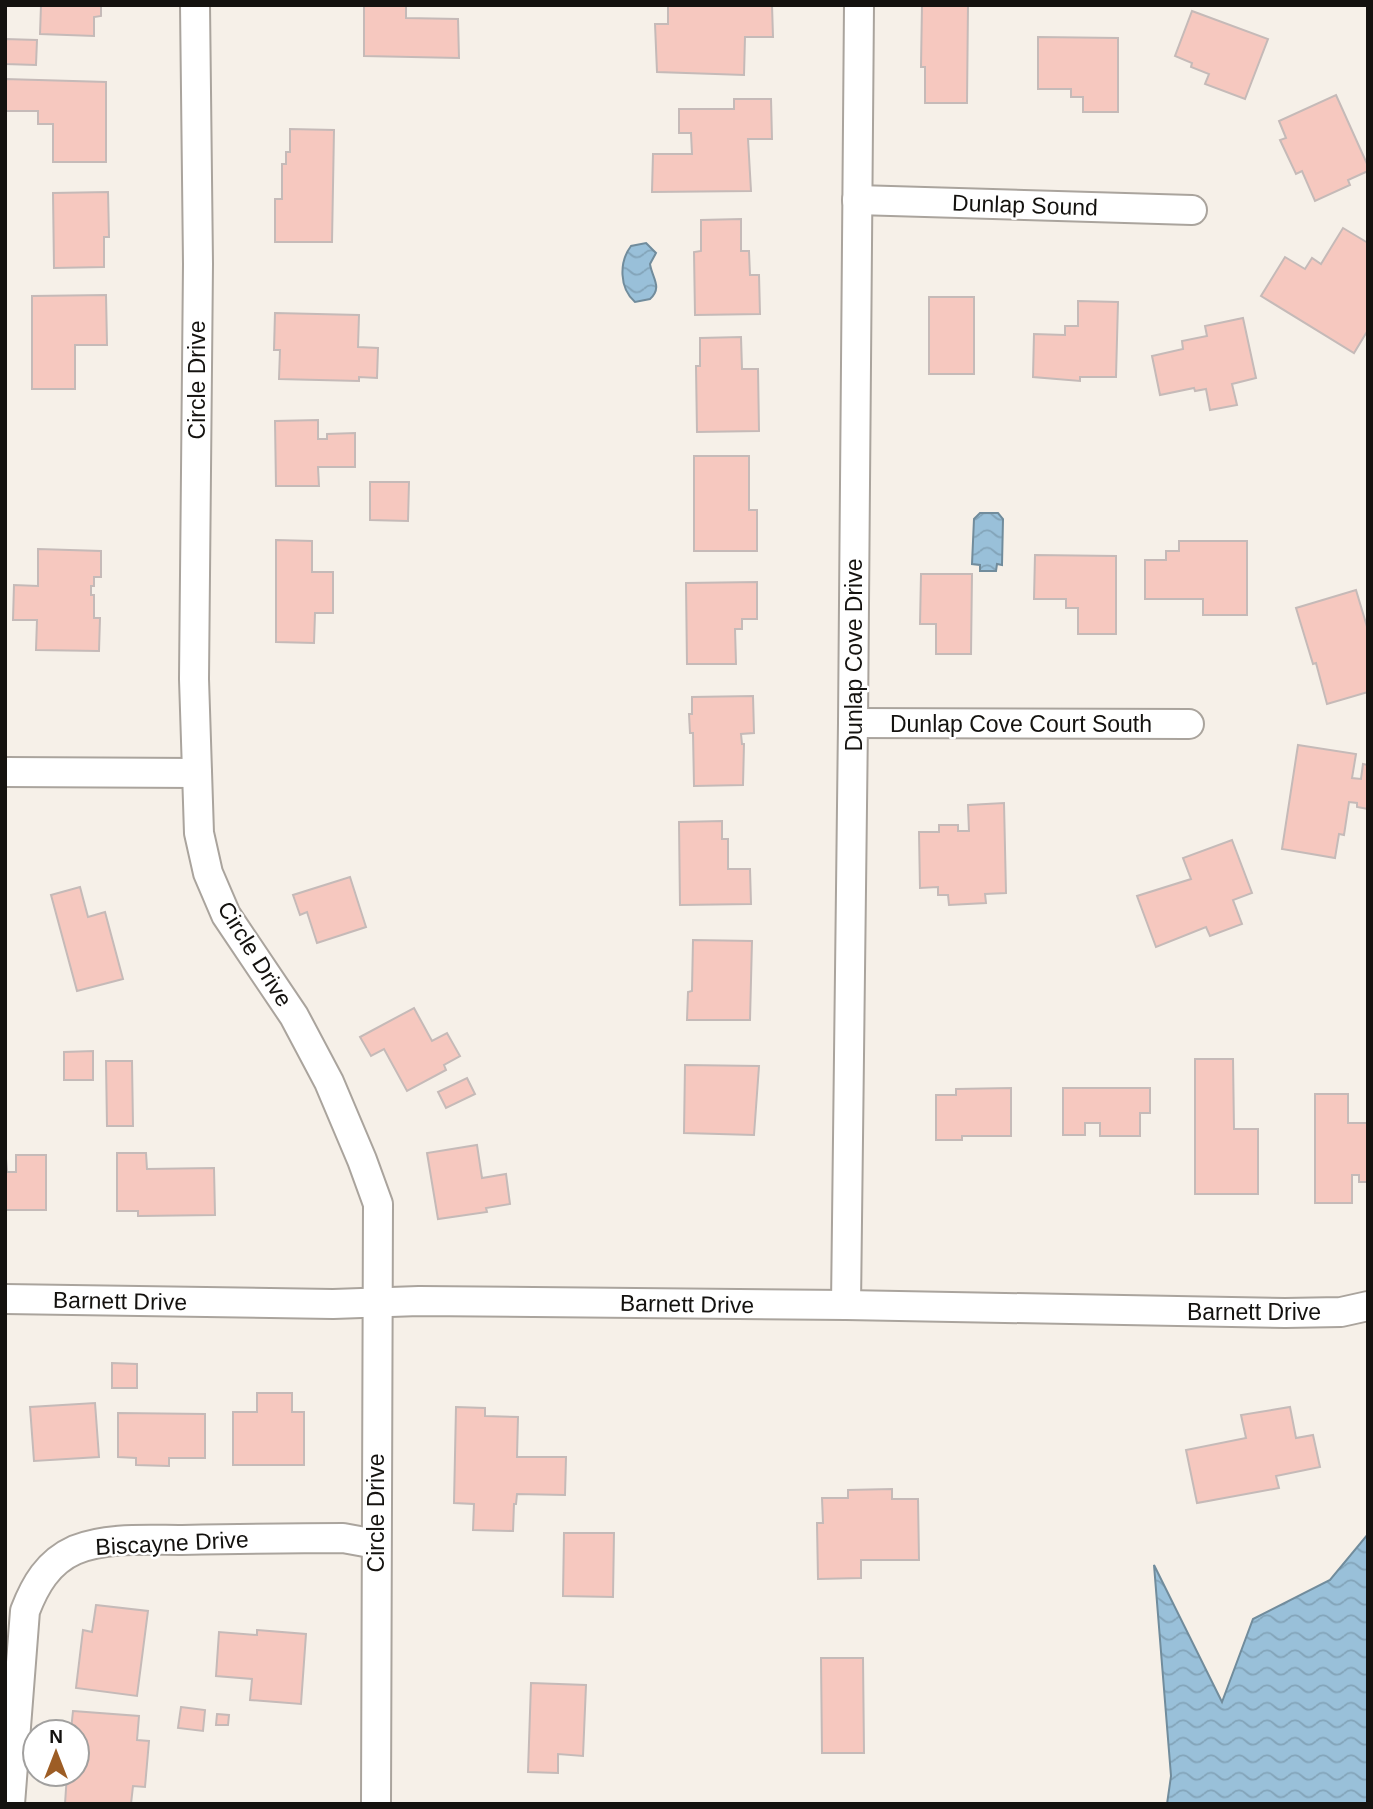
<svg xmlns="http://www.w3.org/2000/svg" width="1373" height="1809" font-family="Helvetica,sans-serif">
	<defs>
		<pattern id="water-waves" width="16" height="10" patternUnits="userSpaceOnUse" patternTransform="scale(1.75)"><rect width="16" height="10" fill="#99c0d9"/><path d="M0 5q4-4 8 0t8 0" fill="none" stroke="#83a4b9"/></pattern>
	</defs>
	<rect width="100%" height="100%" fill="#f6f0e8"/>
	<g fill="url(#water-waves)" stroke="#718c9c" stroke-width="2">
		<path d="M646,243l10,10 -6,11c2,14 13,23 0,35l-15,3c-16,-14 -16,-40 -4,-56z"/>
		<path d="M980,513h18l5,6 -1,46 -5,-1 -1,7h-16v-6l-8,-1 2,-45z"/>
		<path d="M1368,1534v270h-201l4,-28 -17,-211 68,137 31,-83 77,-39z"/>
	</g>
	<g fill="#f6c8bf" stroke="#c5bab8" stroke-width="2">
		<path d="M41,5h60v11l-7,1v19l-54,-2z"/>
		<path d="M364,5h42v13l52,1 1,39 -95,-2z"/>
		<path d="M668,5h104l1,32h-28l-1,38 -87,-3 -2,-48h13z"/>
		<path d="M922,5h46l-1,98h-42v-36h-4z"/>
		<path d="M1192,11l76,28 -23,60 -40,-15 4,-10 -18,-7 1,-4 -17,-7z"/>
		<path d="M1038,37l80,1v74h-35v-15h-12v-8h-33z"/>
		<path d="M5,39l32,1 -1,25 -31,-1z"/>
		<path d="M5,79l101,3v80h-53v-38h-15v-13h-33z"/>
		<path d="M1336,95l32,71v5l-20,9 2,5 -35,16 -13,-30 -6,3 -16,-34 6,-2 -7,-17z"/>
		<path d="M734,99h37l1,40h-24l3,52 -99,1 1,-38h39l-1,-21h-12v-24h55z"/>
		<path d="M290,129l44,1 -2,112h-57v-43h7v-35h4v-12h4z"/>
		<path d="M108,192l1,45h-5v30l-50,1 -1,-75z"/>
		<path d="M741,219v32h8l1,24h9l1,39 -65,1 -1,-63 7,-1v-31z"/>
		<path d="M1343,228l25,15v87l-14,23 -93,-57 24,-39 20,12 7,-11 9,6z"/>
		<path d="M106,295l1,50h-32v44h-43v-93z"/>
		<rect x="929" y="297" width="45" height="77"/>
		<path d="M1078,301l40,1 -2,75h-36v4l-47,-4 1,-43 31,1v-9h13z"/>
		<path d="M275,313l84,2 -1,32 20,1 -1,30 -18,-1v4l-80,-2 1,-29h-6z"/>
		<path d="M1243,318l13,60 -24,6 5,21 -27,5 -4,-21 -11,2 -1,-3 -34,7 -8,-39 31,-7 -1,-8 25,-5 -2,-10z"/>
		<path d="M741,337l1,32h16l1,62 -62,1 -1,-66h4v-28z"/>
		<path d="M318,420v19h9v-5l28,-1v34h-37l1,19h-43l-1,-65z"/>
		<path d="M694,456h55v54h8v41h-63z"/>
		<path d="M370,482h39l-1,39 -38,-1z"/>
		<path d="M276,540l36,1v31h21v41h-18l-1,30 -38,-1z"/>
		<path d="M1179,541h68v74h-44v-16h-58v-39h21v-9h13z"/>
		<path d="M38,549l63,2v26h-7v9h-3v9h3v23h6l-1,33 -63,-1 1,-30h-24l1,-35 24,1z"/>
		<path d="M1035,555l81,1v78h-38v-26h-12v-9h-32z"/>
		<path d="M921,574h51l-1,80h-35v-30h-16z"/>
		<path d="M757,582v37h-15v10h-7l1,35h-49l-1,-81z"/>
		<path d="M1356,590l12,40v62l-41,12 -11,-41 -3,1 -17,-56z"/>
		<path d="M753,696l1,37 -13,1 1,10h2l-1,41 -49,1 -1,-53h-3l-1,-19h3v-17z"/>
		<path d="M1298,745l58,9 -4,24 9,1 2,-15 5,1v44l-11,-2v-4l-8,-1 -5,33 -5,-1 -4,24 -53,-9z"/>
		<path d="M1004,803l2,90 -21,1 1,9 -37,2 -1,-10h-10v-8l-18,1 -1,-56h20v-7h19v6h11l-1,-26z"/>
		<path d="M722,821v18h6v30h22l1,35 -71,1 -1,-83z"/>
		<path d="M1232,840l20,53 -19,7 9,24 -32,12 -4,-9 -50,20 -19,-51 54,-17 -8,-21z"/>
		<path d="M350,877l16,50 -49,16 -10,-31 -7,3 -7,-20z"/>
		<path d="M80,887l8,30 17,-5 18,67 -46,12 -26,-96z"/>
		<path d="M693,940l59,1 -2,79h-63l1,-28 4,-1z"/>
		<path d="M414,1008l18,33 15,-8 13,23 -16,9 2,5 -39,21 -23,-42 -13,7 -11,-19z"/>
		<path d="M93,1051v29h-29v-28z"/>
		<path d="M1195,1059h38l1,70h24v65h-63z"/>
		<path d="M106,1061h26l1,65h-26z"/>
		<path d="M685,1065l74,1 -5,69 -70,-2z"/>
		<path d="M467,1078l8,16 -29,14 -8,-16z"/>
		<path d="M1011,1088v48h-49v4h-26v-45h20v-6z"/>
		<path d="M1063,1088h87v25h-10v23h-40v-13h-15v12h-22z"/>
		<path d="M1315,1094h33v29h20v64l-1,-5h-8v-7h-7v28h-37z"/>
		<path d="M477,1145l5,33 24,-4 4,30 -24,4 1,4 -49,7 -11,-66z"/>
		<path d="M5,1146l2,26h9v-17h30v55h-40l-1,8z"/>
		<path d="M117,1153h29l1,16 67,-1 1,47 -77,1v-5h-21z"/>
		<path d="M112,1363l25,1v24h-25z"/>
		<path d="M257,1393h35v19h12v53h-71v-53h24z"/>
		<path d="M95,1403l4,54 -65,4 -4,-54z"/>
		<path d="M456,1407l29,1v8l33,1 -1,40h49l-1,38 -48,-1 -1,10h-2l-1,27 -40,-1 1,-26 -20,-1z"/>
		<path d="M1290,1407l6,31 17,-3 7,32 -44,9 3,12 -82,15 -11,-53 60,-12 -5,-23z"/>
		<path d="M118,1413l87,1v44h-36v8l-33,-1v-7l-18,-1z"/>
		<path d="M892,1489v10h26l1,61h-58v18l-43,1 -1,-56h6l-1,-25h26v-8z"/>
		<path d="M564,1533h50l-1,64 -50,-1z"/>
		<path d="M96,1605l52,6 -11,85 -61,-8 7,-58 9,2z"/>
		<path d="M257,1630l49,4 -5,70 -51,-4 2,-21 -36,-3 3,-44 38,3z"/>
		<path d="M821,1658h42l1,95h-42z"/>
		<path d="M531,1683l55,2 -3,71 -25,-2v19l-30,-1z"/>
		<path d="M181,1707l24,3 -2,21 -25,-3z"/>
		<path d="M73,1711l66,5 -2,24 12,1 -4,46 -12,-1 -2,18h-66l2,-30h10v-42h-13v-3l7,1z"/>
		<path d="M217,1714l12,1 -1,10h-12z"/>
	</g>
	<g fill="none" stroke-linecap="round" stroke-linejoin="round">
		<g stroke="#aaa49d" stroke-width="32">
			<g id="minor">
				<path d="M195,5l3,259 -4,415 5,154 9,40 18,42 68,101 35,66 33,78 16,44 -2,600"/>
				<path d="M857,200l335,10"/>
				<path d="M853,723l336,1"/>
				<path d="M5,772l192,1"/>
				<path d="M5,1299l328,5 86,-3 427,4 439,8 56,-1 27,-6"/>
				<path d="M846,1305l7,-582 6,-718"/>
				<path d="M10,1804l15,-193c10,-26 23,-49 50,-61 32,-13 72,-10 107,-10 54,-1 108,-2 161,-2l33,6"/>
			</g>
		</g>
		<use href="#minor" stroke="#fff" stroke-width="28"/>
	</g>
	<g text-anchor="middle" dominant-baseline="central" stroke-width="5" stroke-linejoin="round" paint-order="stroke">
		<g font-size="23" fill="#14120f" stroke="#fff">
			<text transform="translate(1025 205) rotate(2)">Dunlap Sound</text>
			<text transform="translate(197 380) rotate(-90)">Circle Drive</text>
			<text transform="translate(854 655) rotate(-90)">Dunlap Cove Drive</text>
			<text x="1021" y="724">Dunlap Cove Court South</text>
			<text transform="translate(255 954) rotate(58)">Circle Drive</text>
			<text transform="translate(120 1301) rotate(1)">Barnett Drive</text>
			<text transform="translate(687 1304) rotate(1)">Barnett Drive</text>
			<text x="1254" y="1312">Barnett Drive</text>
			<text transform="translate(376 1513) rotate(-90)">Circle Drive</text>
			<text transform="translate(172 1543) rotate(-3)">Biscayne Drive</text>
		</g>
	</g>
	<rect width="1373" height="1809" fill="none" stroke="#14120f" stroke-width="14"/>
	<g transform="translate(56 1753)"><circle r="33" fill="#ffffff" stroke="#a1a09f" stroke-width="2"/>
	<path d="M0-5L12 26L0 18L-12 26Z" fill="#9d5d25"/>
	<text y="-10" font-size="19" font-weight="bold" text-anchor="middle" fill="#14120f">N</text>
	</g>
</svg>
